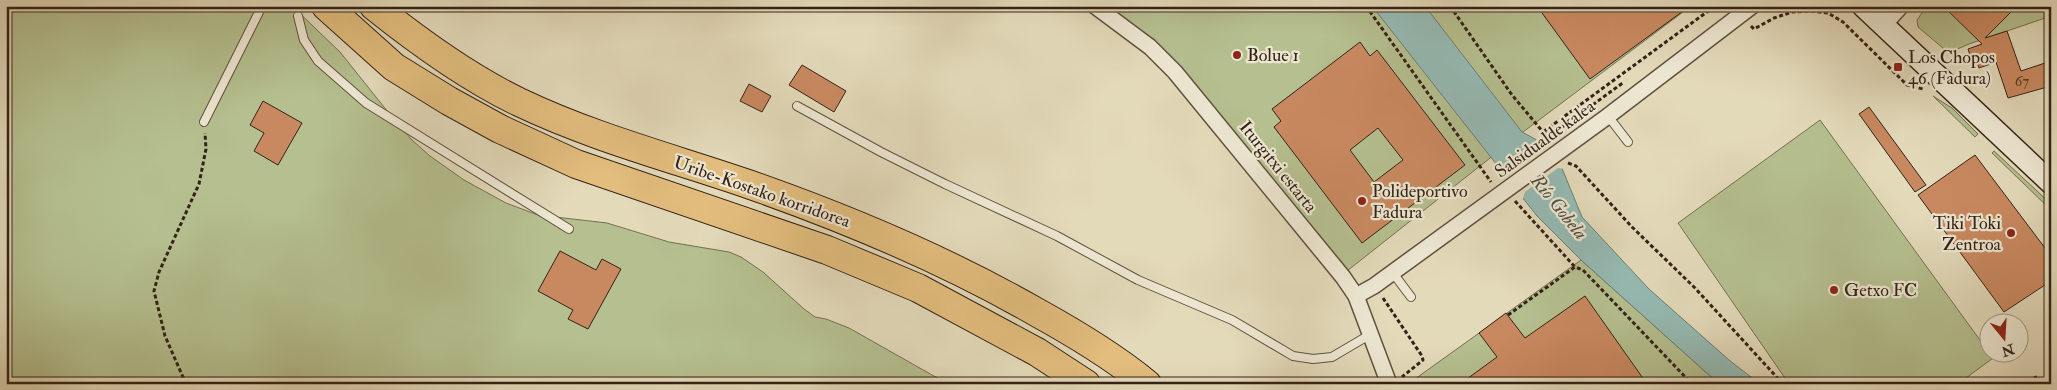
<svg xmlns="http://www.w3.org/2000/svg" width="2057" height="390" font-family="'IM FELL Double Pica',serif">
	<rect width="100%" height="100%" fill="#e3daba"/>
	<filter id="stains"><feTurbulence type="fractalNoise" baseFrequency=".004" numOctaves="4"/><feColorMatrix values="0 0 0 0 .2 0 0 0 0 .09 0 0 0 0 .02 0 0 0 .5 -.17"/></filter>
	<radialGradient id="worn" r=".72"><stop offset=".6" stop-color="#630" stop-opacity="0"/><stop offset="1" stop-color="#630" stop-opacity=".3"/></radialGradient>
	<g fill="#b5bf8f" stroke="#747052">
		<path d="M6,6h286l48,46 56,70 16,18 18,16 34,24 42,23 32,12 69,8 62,19 60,10 12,5 22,15 41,37 11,8 11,2 23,9 99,56h-942z"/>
		<path d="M1110,6h581l-168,126 -176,139 -170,-205z"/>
		<path d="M1927,6h124v10l-82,28 -14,6 -5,4 -32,-27 -1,-7z"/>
		<path d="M1933,96l19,12 26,26 -3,3z"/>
		<path d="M1820,120l173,238 -35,26h-169l-111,-161z"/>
		<path d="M1994,151l57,53v6l-59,-57z"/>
		<path d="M1581,260l138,124h-311z"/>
	</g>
	<path fill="#95bab3" stroke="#6e7d74" d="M1372,6h53l97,126 22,12 17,22 21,51 67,72 80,71 31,24h-41l-138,-124 -44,-44z"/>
	<path fill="#e3daba" d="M1537,137l9,5 19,27 -7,-1 -33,24 -3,9 -26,-34 7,1 32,-24z"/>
	<g fill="#c98960" stroke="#342216" fill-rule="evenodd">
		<path d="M1537,6h153l-100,73z"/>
		<path d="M1943,6h74l-32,32 22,-7 14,40 30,-10v25l-43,12 -12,-36 -17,6 -3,-8 -4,1 -4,-12 14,-5z"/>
		<path d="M1360,42l10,14 7,-6 88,115 -103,78 -88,-116 7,-6 -9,-12zM1378,128l25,32 -29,22 -24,-32z"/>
		<path d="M802,65l44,26 -12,21 -45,-27z"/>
		<path d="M749,84l22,12 -9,16 -22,-11z"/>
		<path d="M263,101l39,22 -24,42 -24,-14 10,-18 -14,-8z"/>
		<path d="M1869,107l57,78 -11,7 -56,-78z"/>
		<path d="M1975,155l76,101v25l-47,31 -86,-117z"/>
		<path d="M560,251l36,19 6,-11 19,10 -33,60 -20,-10 5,-9 -35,-19z"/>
		<path d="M1585,296l62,88h-187l37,-27 -18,-24 27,-20 19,25z"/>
	</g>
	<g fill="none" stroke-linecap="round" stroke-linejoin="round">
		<g stroke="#60503f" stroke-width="10">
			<g id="lane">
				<path d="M298,16l6,24 14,21 48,42 203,126"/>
				<path d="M797,106l84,46 64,32 112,52 81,44 94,40 61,36 20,3 19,-2 39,-23"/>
				<path d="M1608,116l20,26"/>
				<path d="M204,122l58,-116"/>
				<path d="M1393,273l18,24"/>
			</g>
		</g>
		<g stroke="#60503f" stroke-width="18">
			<g id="street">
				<path d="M1095,6l55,41 25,25 168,205 13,19 33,88"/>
				<path d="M1884,25l17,-19"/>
				<path d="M1356,296l18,-10 234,-170 144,-110"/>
			</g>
		</g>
		<g stroke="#342216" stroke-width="24">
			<path id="secondary" d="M1863,6l188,177"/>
		</g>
		<g stroke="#342216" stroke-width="30">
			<g id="highway">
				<path d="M326,6l68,61 55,34 51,28 76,35 251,86 91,38 119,64 49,32"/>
				<path d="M374,6c45,36 93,71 145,96 73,35 153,56 229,82 100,35 198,76 290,129 38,21 76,44 109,71"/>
			</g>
		</g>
		<g stroke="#342216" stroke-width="3" stroke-dasharray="4 2.5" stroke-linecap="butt">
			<path d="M1366,6l125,176"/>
			<path d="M1450,6l62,89 31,37 11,1"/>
			<path d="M1751,26l3,3 20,-11 18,-6 18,-1 18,2 15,9 64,63 16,4"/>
			<path d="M1553,137l1,-4 70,-51"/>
			<path d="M1550,142l-7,-10 172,-126"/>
			<path d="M1568,163l8,3 56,61 63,61 88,96"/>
			<path d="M1515,201l60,66"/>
			<path d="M1383,298l39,58 1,4 -21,17"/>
			<path d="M1508,315l67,-48 8,3 109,114"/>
			<path d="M2035,376l3,8"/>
			<path d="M186,384l-21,-48 -11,-45 5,-19 40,-88 7,-35 -1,-16"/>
		</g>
		<use href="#lane" stroke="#ede7d2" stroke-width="8"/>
		<use href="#street" stroke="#ede7d2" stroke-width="15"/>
		<use href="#secondary" stroke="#ede7d2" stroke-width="21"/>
		<use href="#highway" stroke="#e2bd7d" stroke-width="28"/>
	</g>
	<g fill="#8f2418" stroke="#ede7d2" stroke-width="2">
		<circle cx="1237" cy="55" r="5"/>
		<rect x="1893" y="62" width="10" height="10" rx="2.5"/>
		<circle cx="1362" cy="201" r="5"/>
		<circle cx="2011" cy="233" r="5"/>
		<circle cx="1834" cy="290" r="5"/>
	</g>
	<g text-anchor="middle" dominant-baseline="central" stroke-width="4.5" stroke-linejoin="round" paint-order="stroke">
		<g font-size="15" fill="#593c28">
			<text x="2022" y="81">67</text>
		</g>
		<g font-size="18" fill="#342216" stroke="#ede7d2" text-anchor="start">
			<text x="1247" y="55">Bolue 1</text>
			<text x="1908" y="57">Los Chopos<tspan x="1908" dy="21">46 (Fadura)</tspan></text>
			<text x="1372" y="191">Polideportivo<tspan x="1372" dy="21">Fadura</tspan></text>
			<text x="2001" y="223" text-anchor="end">Tiki Toki<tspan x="2001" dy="21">Zentroa</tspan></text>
			<text x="1844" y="290">Getxo FC</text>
		</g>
		<g font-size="18" fill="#342216" stroke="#ede7d2">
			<text transform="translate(1545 139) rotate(-36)">Salsidualde kalea</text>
			<text transform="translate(1278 167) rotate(51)">Iturgitxi estarta</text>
			<text transform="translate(762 192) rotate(19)">Uribe-Kostako korridorea</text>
		</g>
		<g font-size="19" font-style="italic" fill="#515045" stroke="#ede7d2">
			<text transform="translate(1559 207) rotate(51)">Río Gobela</text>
		</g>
	</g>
	<rect width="2057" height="390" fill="none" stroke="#e3daba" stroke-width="25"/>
	<rect x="8" y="8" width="2042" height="375" fill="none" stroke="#342216" stroke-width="2.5"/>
	<rect x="12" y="12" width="2032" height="365" fill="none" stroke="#342216"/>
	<g transform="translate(2004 338) rotate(162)"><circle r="24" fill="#ede7d2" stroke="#a39887"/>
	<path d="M0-4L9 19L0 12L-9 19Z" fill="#8f2418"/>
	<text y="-8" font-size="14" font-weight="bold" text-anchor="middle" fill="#342216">N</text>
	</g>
	<rect width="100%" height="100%" filter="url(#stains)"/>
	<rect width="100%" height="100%" fill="url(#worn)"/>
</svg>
